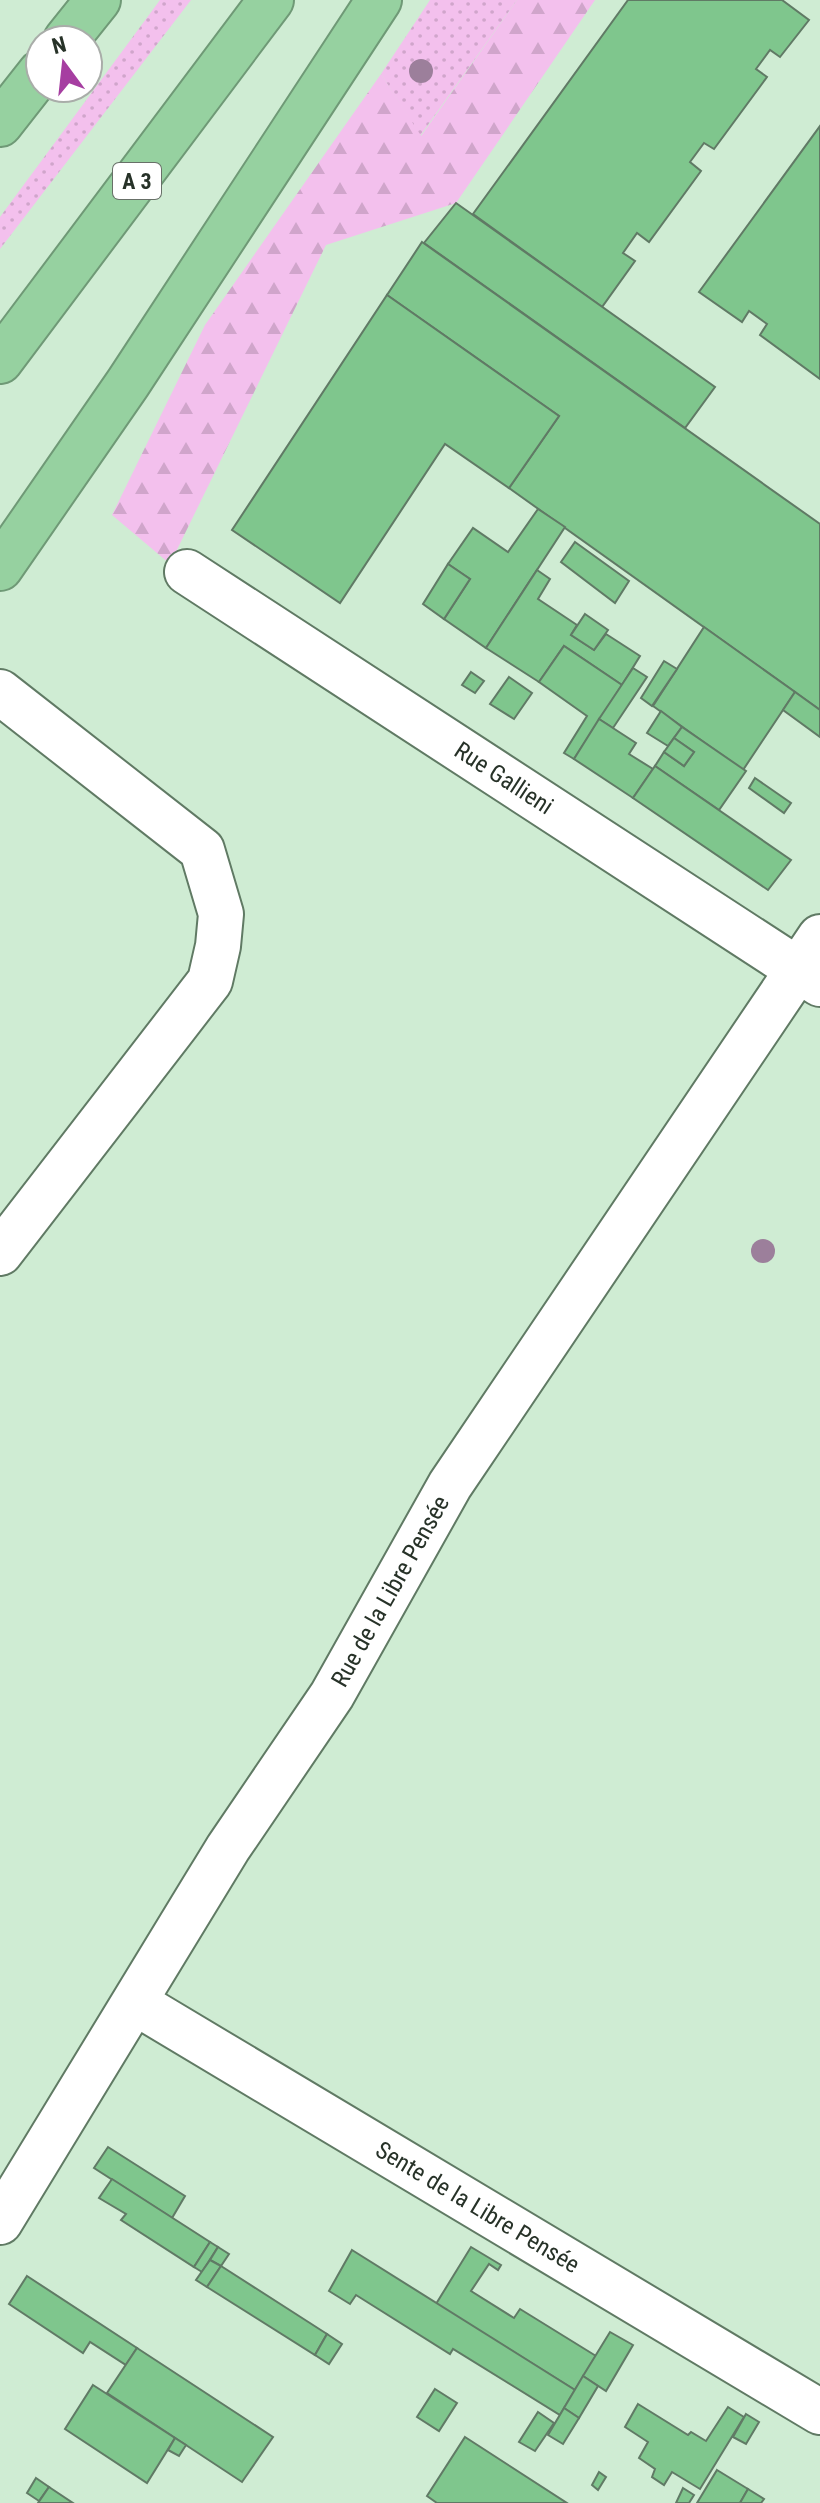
<svg xmlns="http://www.w3.org/2000/svg" width="820" height="2503" font-family="'Roboto Condensed',sans-serif">
	<defs>
		<pattern id="grass-dots" width="8" height="8" patternUnits="userSpaceOnUse" patternTransform="scale(2)"><rect width="8" height="8" fill="#f3c0ed"/><path d="M2 2h.1M6 6h.1" fill="none" stroke="#d0a5cb" stroke-width="1.8" stroke-linecap="round"/></pattern>
		<pattern id="forest-firs" width="22" height="20" patternUnits="userSpaceOnUse" patternTransform="scale(2)"><rect width="22" height="20" fill="#f3c0ed"/><path d="M5 1l3.5 6h-7zM16 11l3.5 6h-7z" fill="#d0a5cb"/></pattern>
	</defs>
	<rect width="100%" height="100%" fill="#cfecd3"/>
	<g fill="url(#grass-dots)">
		<path d="M160,0h31l-191,249v-32z"/>
		<path d="M430,0h87l-97,136 -39,-62z"/>
	</g>
	<path fill="url(#forest-firs)" d="M517,0h78l-139,203 -130,42 -156,319 -58,-49 93,-190 176,-251 40,62z"/>
	<g fill="#7fc68d" stroke="#607a65" stroke-width="2">
		<path d="M628,0h154l27,20 -29,37 -10,-7 -14,19 11,8 -53,72 -10,-6 -14,19 11,9 -52,71 -12,-9 -14,20 12,8 -33,46 -129,-93z"/>
		<path d="M820,126v253l-60,-44 7,-11 -18,-13 -7,11 -43,-30z"/>
		<path d="M456,203l259,184 -30,41 -261,-185z"/>
		<path d="M422,242l398,282v186l-311,-222 50,-72 -172,-121z"/>
		<path d="M387,295l172,121 -50,72 -64,-44 -105,159 -108,-73z"/>
		<path d="M538,509l27,18 -79,121 -42,-29 26,-40 -22,-15 25,-36 35,24z"/>
		<path d="M575,542l54,39 -14,22 -54,-41z"/>
		<path d="M448,564l22,15 -26,40 -21,-15z"/>
		<path d="M537,570l13,9 -12,20 39,26 -6,10 23,15 12,-16 34,22 -18,29 -58,-39 -25,36 -53,-34z"/>
		<path d="M585,614l23,16 -14,20 -23,-15z"/>
		<path d="M704,627l91,65 -52,78 -90,-64z"/>
		<path d="M564,646l58,39 -48,74 -10,-6 23,-37 -48,-34z"/>
		<path d="M664,661l13,8 -25,37 -11,-8z"/>
		<path d="M633,668l14,9 -34,51 -14,-9z"/>
		<path d="M471,672l13,9 -9,12 -13,-8z"/>
		<path d="M509,677l23,16 -18,26 -24,-15z"/>
		<path d="M795,692l25,18v27l-37,-27z"/>
		<path d="M661,711l21,16 -14,19 -21,-13z"/>
		<path d="M599,719l37,24 -7,11 24,15 -20,29 -59,-39z"/>
		<path d="M682,727l64,44 -27,39 -64,-44 9,-14 20,14 10,-14 -20,-14z"/>
		<path d="M674,738l20,14 -10,14 -20,-14z"/>
		<path d="M655,766l136,94 -23,30 -135,-92z"/>
		<path d="M755,778l36,25 -7,10 -35,-25z"/>
		<path d="M108,2147l77,49 -13,22 -78,-50z"/>
		<path d="M112,2179l98,63 -16,25 -73,-47 5,-6 -27,-16z"/>
		<path d="M210,2242l8,5 -16,25 -8,-5z"/>
		<path d="M218,2247l11,7 -8,12 -11,-6z"/>
		<path d="M471,2247l30,18 -3,5 -9,-6 -18,27 43,27 6,-9 76,47 -21,34 -139,-86z"/>
		<path d="M352,2250l223,140 -15,25 -107,-66 -3,5 -94,-59 -6,9 -21,-13z"/>
		<path d="M210,2260l11,6 -14,21 -11,-7z"/>
		<path d="M221,2266l106,68 -12,21 -108,-68z"/>
		<path d="M27,2276l110,72 -11,17 -36,-23 -7,11 -74,-49z"/>
		<path d="M610,2332l23,13 -27,46 -23,-15z"/>
		<path d="M327,2334l15,10 -13,20 -14,-9z"/>
		<path d="M137,2348l136,89 -31,45 -135,-89z"/>
		<path d="M583,2376l15,10 -19,32 -15,-10z"/>
		<path d="M93,2385l82,53 -28,45 -82,-54z"/>
		<path d="M435,2389l22,14 -18,28 -22,-14z"/>
		<path d="M638,2404l50,31 3,-3 15,9 22,-34 16,10 -44,72 -28,-17 -8,13 -12,-8 3,-8 -16,-11 9,-16 -23,-15z"/>
		<path d="M564,2408l15,10 -16,26 -15,-9z"/>
		<path d="M538,2412l16,11 -19,28 -16,-9z"/>
		<path d="M746,2414l13,8 -13,22 -13,-7z"/>
		<path d="M465,2437l102,66h-130l-10,-7z"/>
		<path d="M175,2438l11,7 -7,11 -11,-6z"/>
		<path d="M717,2470l31,19 -8,14h-43z"/>
		<path d="M599,2472l7,5 -8,13 -6,-5z"/>
		<path d="M36,2478l13,9 -10,14 -12,-8z"/>
		<path d="M49,2487l24,16h-35z"/>
		<path d="M683,2488l11,7 -5,8h-13z"/>
		<path d="M748,2489l16,10 -3,4h-21z"/>
	</g>
	<g fill="none" stroke-linecap="round" stroke-linejoin="round">
		<g stroke="#607a64" stroke-width="48">
			<g id="minor">
				<path id="s1" d="M187,572l633,412"/>
				<path id="s2" d="M136,2003l684,409"/>
				<path id="s3" d="M0,2222l228,-374 104,-153 118,-210 370,-548"/>
			</g>
		</g>
		<g stroke="#607a64" stroke-width="48">
			<path id="tertiary" d="M0,692l202,158 19,64 -3,32 -8,35 -210,272"/>
		</g>
		<g stroke="#6f9976" stroke-width="48">
			<g id="motorway">
				<path d="M66,40l32,-40"/>
				<path d="M0,124l40,-51"/>
				<path d="M0,361l271,-361"/>
				<path d="M0,568l128,-185 251,-383"/>
			</g>
		</g>
		<use href="#minor" stroke="#fff" stroke-width="44"/>
		<use href="#tertiary" stroke="#fff" stroke-width="44"/>
		<use href="#motorway" stroke="#96d1a0" stroke-width="44"/>
	</g>
	<g fill="#9c7f9b">
		<circle cx="421" cy="71" r="12"/>
		<circle cx="763" cy="1251" r="12"/>
	</g>
	<g text-anchor="middle" dominant-baseline="central" stroke-width="7" stroke-linejoin="round" paint-order="stroke">
		<rect fill="#fff" stroke="#687068" stroke-width="2" x="113" y="163" width="48" height="36" rx="6"/>
		<g font-size="22" font-weight="bold" fill="#273228">
			<text x="137" y="181">A 3</text>
		</g>
		<g font-size="24" fill="#273228" stroke="#fff">
			<text stroke="none"><textPath href="#s1" startOffset="378">Rue Gallieni</textPath></text>
			<text stroke="none"><textPath href="#s3" startOffset="742">Rue de la Libre Pensée</textPath></text>
			<text stroke="none"><textPath href="#s2" startOffset="398">Sente de la Libre Pensée</textPath></text>
		</g>
	</g>
	<g transform="translate(64 64) rotate(345)"><circle r="38" fill="#ffffff" stroke="#a9ada9" stroke-width="2"/>
	<path d="M0-6L14 30L0 20L-14 30Z" fill="#a63ea1"/>
	<text y="-12" font-size="22" font-weight="bold" text-anchor="middle" fill="#273228">N</text>
	</g>
</svg>
